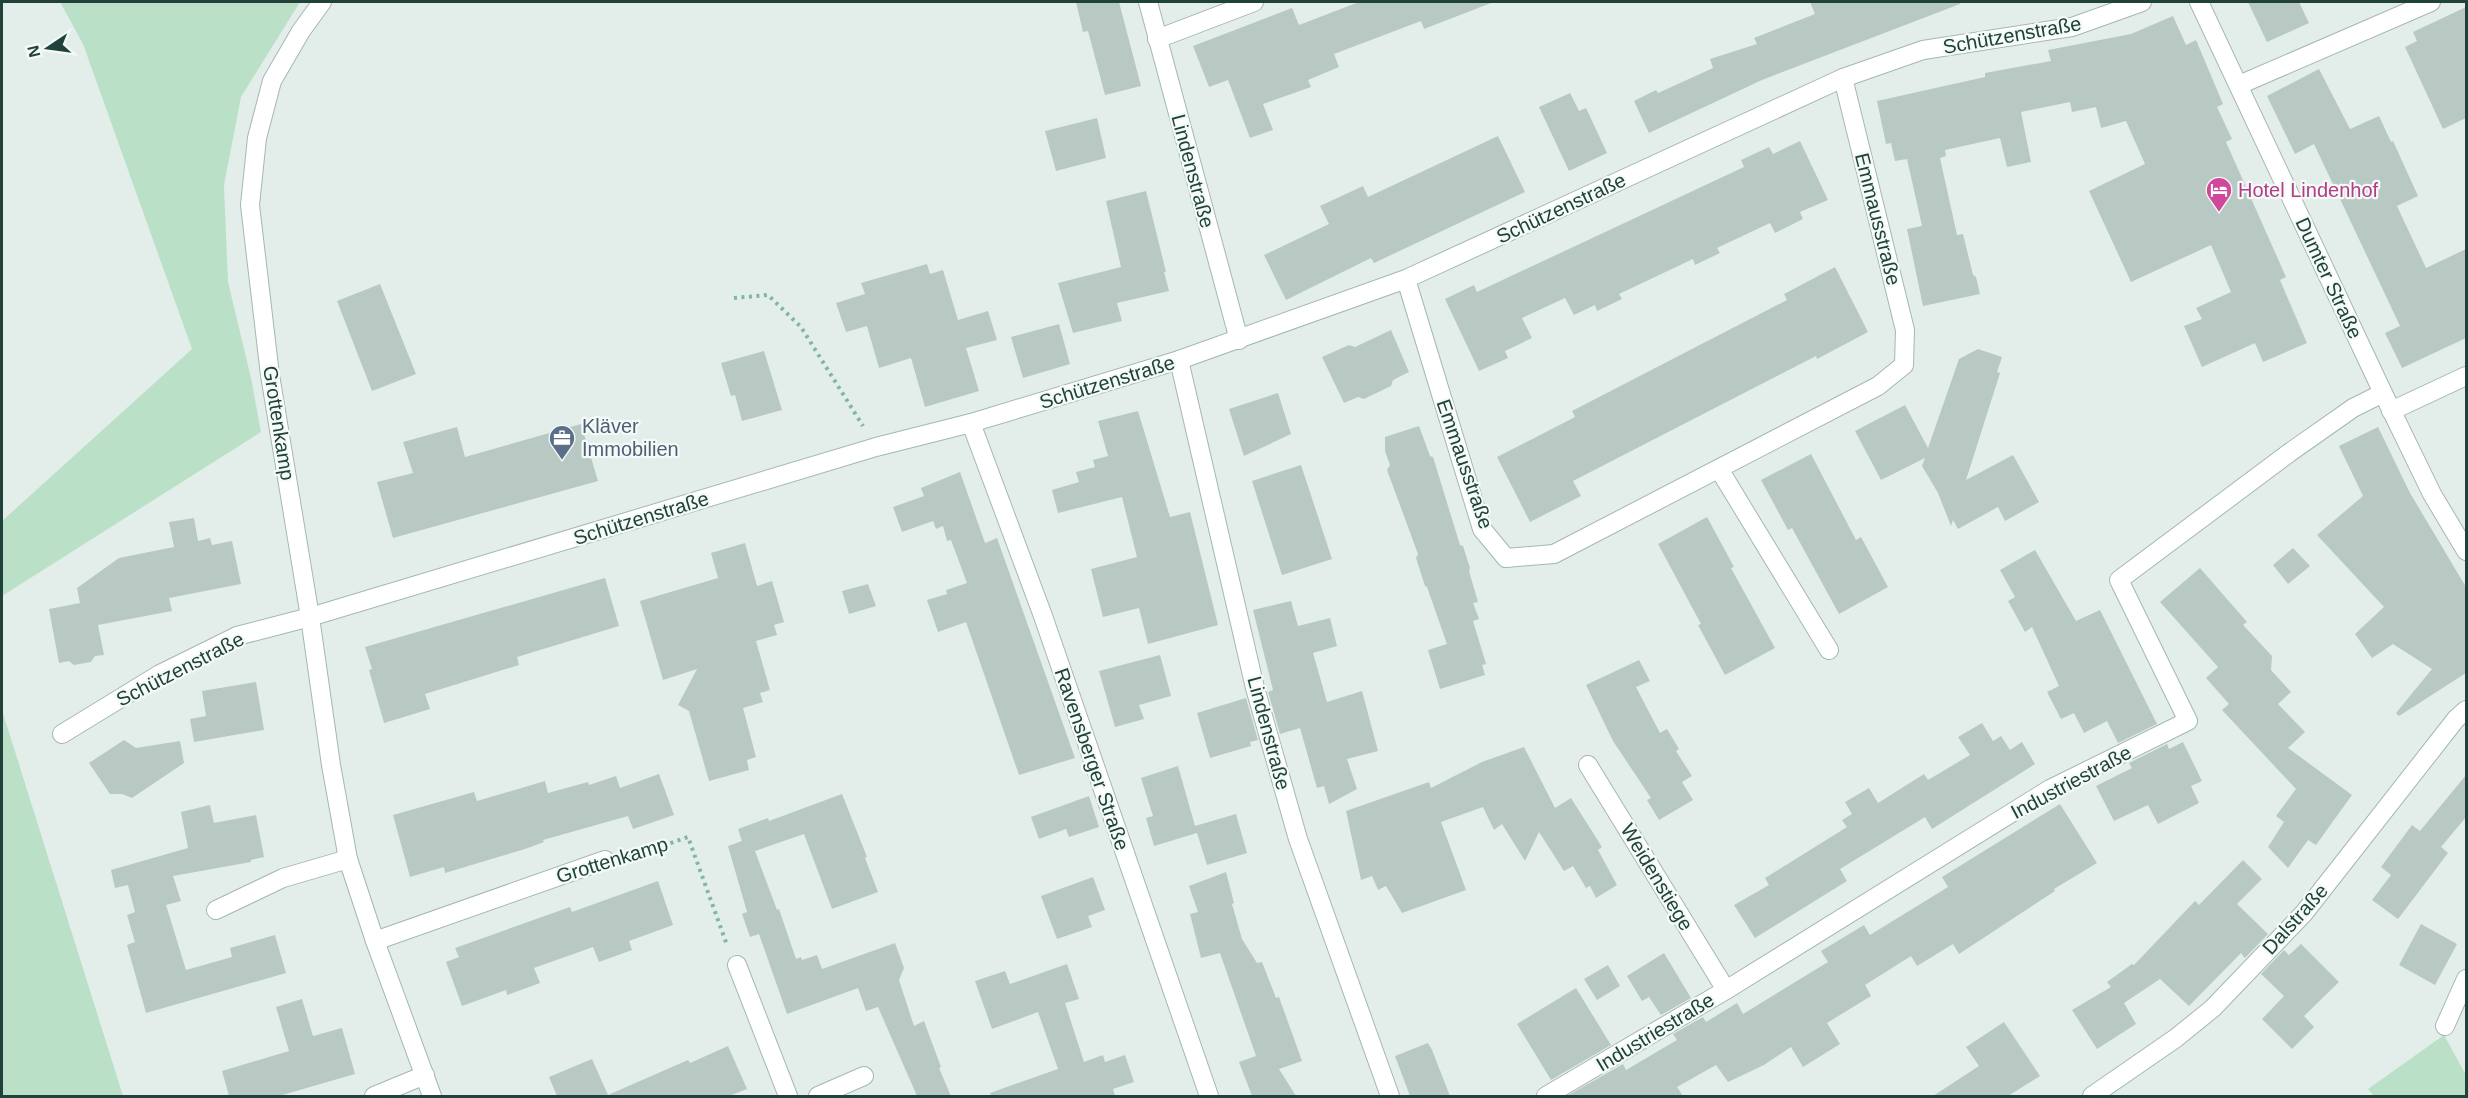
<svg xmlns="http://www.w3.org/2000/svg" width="2468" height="1098" font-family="Helvetica,sans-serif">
	<rect width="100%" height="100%" fill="#e3eeea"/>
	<g fill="#bae1c7">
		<path d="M60,2h240l-59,95 -17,88 4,97 23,96 10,54 -259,164v-75l190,-172 -109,-305z"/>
		<path d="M2,710l121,386h-121z"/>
		<path d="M2444,1035l22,40v21h-92l-6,-7z"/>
	</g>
	<g fill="#b8c9c3">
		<path d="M1076,2h43l22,84 -36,9 -17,-64 -5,1z"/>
		<path d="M1359,2h132v1l-67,26 -3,-8 -87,33 5,13 -31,13 3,7 -48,17 10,26 -23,8 -22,-58 -19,7 -16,-41 99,-38 7,17z"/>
		<path d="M1810,2h150v2l-198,76 -113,53 -15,-32 22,-11 2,3 55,-25 -3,-9 47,-15 -3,-6 61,-24z"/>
		<path d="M2248,2h51l10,21 -42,19z"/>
		<path d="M2466,7v111l-23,11 -38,-82 12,-6 -4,-9z"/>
		<path d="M2173,16l13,29 10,-5 27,64 -6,3 15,32 -6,3 60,135 -6,3 27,63 -44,19 -8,-19 -53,24 -18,-41 18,-7 -6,-11 35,-16 -20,-47 -80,37 -42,-91 56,-27 -19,-43 -25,7 -5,-21 -24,5 -2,-10 -49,10 10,50 -24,5 -7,-29 -55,12 1,6 -6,2 17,77 6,-1 10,41 3,2 4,17 -57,12 -16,-77 15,-3 -15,-67 -12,2 -4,-18 -5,1 -9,-43 108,-24v-4l66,-12 -3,-11 83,-16z"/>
		<path d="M2319,69l31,60 29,-13 12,26 2,-1 25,55 -21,10 29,62 40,-19v89l-64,30 -17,-35 15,-7 -86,-182 -19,10 -28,-58z"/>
		<path d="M1570,93l9,18 7,-3 21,45 -38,18 -30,-64z"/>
		<path d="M1097,118l9,40 -50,13 -11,-40z"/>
		<path d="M1498,136l27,56 -151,71 -3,-5 -85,42 -22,-45 65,-31 -9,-18 43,-20 5,11z"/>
		<path d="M1800,141l28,59 -28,12 3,7 -28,14 -5,-10 -53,25 3,5 -25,12 -2,-6 -74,35 3,5 -25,12 -2,-6 -21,10 -9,-17 -43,20 10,20 -27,13 3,7 -29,13 -34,-72 29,-14 3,7 267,-125 -3,-7 28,-13 4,7z"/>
		<path d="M1146,191l20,81h-2l5,19 -52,12 5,18 -49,12 -15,-50 63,-16 -15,-66z"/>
		<path d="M927,264l3,10 13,-4 15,50 30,-9 9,29 -31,8 13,43 -54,16 -14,-49 -32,10 -12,-42 -21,6 -10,-29 29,-9 -4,-11z"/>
		<path d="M1835,267l33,65 -51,27 -1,-3 -243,125 8,15 -51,26 -33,-65 78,-40 -3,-6 215,-111 -3,-6z"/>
		<path d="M380,284l36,90 -44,17 -35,-90z"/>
		<path d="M1059,324l11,40 -47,14 -12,-41z"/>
		<path d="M1391,330l18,42 -16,8 -2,6 -27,13 -6,-2 -14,6 -22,-46 27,-12 6,2z"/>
		<path d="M1978,349l24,8 -5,15 3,1 -34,107 47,-25 26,47 -34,19 -7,-14 -40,22 -5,-9 -2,6 -13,-33 -16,-27 3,-8 -44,22 -26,-49 50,-26 23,43 31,-89z"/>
		<path d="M764,351l18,59 -40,11 -7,-26 -4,1 -10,-33z"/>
		<path d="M1278,393l13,41 -47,22 -15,-47z"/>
		<path d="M1138,411l32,106 20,-5 28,113 -70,19 -9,-36 -36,9 -12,-48 46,-12 -15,-60 -64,16 -6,-23 27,-8 -3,-10 19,-5 -2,-7 15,-4 -10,-35z"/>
		<path d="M581,424l17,57 -205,57 -16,-56 36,-9 -10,-31 54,-15 8,30z"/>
		<path d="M1419,426l11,30 3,1 27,88 3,1 7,22 -1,3 9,31 -5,1 6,16 -6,2 13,43 -4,1 3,10 -45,14 -12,-39 19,-6 -20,-57 -2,-1 -9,-28 2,-4 -31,-84 3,-5 -5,-14v-14z"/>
		<path d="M2378,427l32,66 56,94v86l-67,43 -3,-3 36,-44 -39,-25 -21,14 -17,-24 29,-27 -67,-72 46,-39 -24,-50z"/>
		<path d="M1811,454l45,86 5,-3 27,50 -49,27 -47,-86 -4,2 -27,-50z"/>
		<path d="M1301,465l31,94 -50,16 -30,-94z"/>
		<path d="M960,472l25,71 12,-5 78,220 -56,17 -53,-153 -28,10 -11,-32 20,-6 -1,-4 21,-7 -16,-43 -4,1 -4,-15 -7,3 -3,-8 -31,11 -9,-25 31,-11 -3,-8z"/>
		<path d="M1707,517l27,50 -3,1 44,80 -50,27 -27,-50 3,-1 -43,-80z"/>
		<path d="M194,518l4,23 12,-3 2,7 20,-4 9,43 -72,14 3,13 -74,14 6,30 -9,1 -4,6 -17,3 -5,-4 -10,2 -10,-54 31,-6 -3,-15 42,-30 55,-11 -5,-25z"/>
		<path d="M745,543l12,43 15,-5 12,41 -10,3 3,10 -21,6 14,49 -10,3 3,9 -20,6 13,49 -9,3 2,10 -40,11 -20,-70 -11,-6 19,-36 -34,11 -23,-79 78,-23 -7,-25z"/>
		<path d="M2293,548l17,18 -22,18 -15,-19z"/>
		<path d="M2035,550l41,71 24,-11 57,114 -39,19 -11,-22 -23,12 -10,-20 -13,6 -14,-27 12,-6 -27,-59 -7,5 -17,-31 7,-4 -15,-27z"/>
		<path d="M2200,568l47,54 -4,3 29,31 -1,14 20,22 -13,12 27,28 -17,16 64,47 -36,50 -8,-5 -20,28 -20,-21 16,-25 -8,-6 20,-27 -74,-79 7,-6 -23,-26 12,-11 -58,-65z"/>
		<path d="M605,578l14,48 -102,31 2,8 -94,29 5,15 -46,14 -15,-53 3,-1 -7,-22z"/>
		<path d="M868,584l8,22 -27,8 -7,-23z"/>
		<path d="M1291,601l7,25 32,-8 7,28 -24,7 14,49 35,-11 16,60 -31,8 10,30 -28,15 -5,-18 -7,2 -17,-60 -20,6 -12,-42 5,-2 -20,-80z"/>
		<path d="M1160,655l11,41 -32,9 5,14 -29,8 -16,-56z"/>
		<path d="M1639,660l11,21 -14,6 24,46 7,-4 12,20 -3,2 16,25 -10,6 11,18 -34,20 -12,-20 4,-2 -38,-57 -27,-56z"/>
		<path d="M256,682l8,48 -70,12 -4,-23 16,-3 -4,-25z"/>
		<path d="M1246,698l12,42 -8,2 1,4 -41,12 -13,-45z"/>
		<path d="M1982,723l11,18 8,-5 9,14 12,-8 13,22 -103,65 -7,-12 -85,52 7,12 -92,57 -21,-33 35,-20 -4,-7 82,-51 -5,-7 10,-6 -7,-12 24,-14 9,15 46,-29 4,6 42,-25 -12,-18z"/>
		<path d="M124,740l12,8 44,-7 4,22 -52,35 -10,-4h-12l-21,-31z"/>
		<path d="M2183,742l19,39 -11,5 8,17 -41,21 -10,-19 -34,16 -18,-35 36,-18 -3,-5 38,-19 2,5z"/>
		<path d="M1524,747l31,61 16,-10 31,49 -4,3 19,35 -21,13 -6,-12 -4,2 -13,-22 -9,5 -25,-39 -14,29 -23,-37 -8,6 -11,-23 -42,15 25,68 -64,23 -16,-27 -8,4 -6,-14 -11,4 -15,-69 83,-29 2,6 51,-26z"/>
		<path d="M1178,766l17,60 41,-12 11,39 -40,12 -10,-32 -43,13 -8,-28 7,-2 -12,-38z"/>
		<path d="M659,774l15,41 -41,14 -5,-13 -85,24 1,2 -19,7 -80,24 -1,-6 -34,10 -17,-62 81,-23 3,9 68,-20 3,12 40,-11 1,3 27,-9 4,12z"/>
		<path d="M2466,775v42l-25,30 7,6 -50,66 -26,-19 19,-25 -10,-8 31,-42 8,6z"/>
		<path d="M842,794l25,63 -2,1 13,34 -46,17 -28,-75 -49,17 22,59 2,-1 17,50 5,-2 1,3 15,-5 5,14 73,-26 9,25 -5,12 15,46 10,-5 17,46 -2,1 12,28h-34l-39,-89 -12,4 -8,-23 -71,26 -28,-80 -9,3 -8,-23 5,-2 -19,-66 14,-5 -4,-12 30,-11 1,3z"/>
		<path d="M1089,796l10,31 -30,10 -3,-8 -27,10 -8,-22z"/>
		<path d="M2060,804l37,59 -43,26 1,2 -96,63 -6,-10 -36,22 -6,-10 -46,29 6,11 -44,27 13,21 -37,23 -12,-20 -27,18 -36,17 -12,-17 -39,22 6,9h-116l56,-32 3,6 51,-30 -4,-6 30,-17 3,5 31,-19 6,11 85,-52 -7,-11 43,-26 6,10 78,-48 -6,-10z"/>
		<path d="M210,805l4,18 42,-8 8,42 -13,3v2l-78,14 8,25 -15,4 20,65 46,-13 -2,-9 45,-13 11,38 -140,40 -19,-68 8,-3 -8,-27 8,-3 -7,-27 -13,3 -4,-18 77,-22 -7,-36z"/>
		<path d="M2243,860l19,19 -25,25 31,30 -23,24 -4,-5 -52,53 -29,-27 -36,24 12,21 -39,25 -25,-39 39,-23 -4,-5 25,-18 2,1 61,-64 4,4z"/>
		<path d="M1226,872l8,31 -2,1 10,35 15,24 5,-1 14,36 3,-1 23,64 -23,8 17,27h-44l-13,-34 17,-6 -36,-103 -19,5 -11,-44 8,-2 -9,-26z"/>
		<path d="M1093,877l12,33 -17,6 4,11 -35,12 -16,-43z"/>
		<path d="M658,881l15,44 -44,16 3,9 -33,12 -6,-15 -59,21 6,15 -33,12 -1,-5 -44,16 -16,-44 13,-5 -4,-9 115,-41 2,5z"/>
		<path d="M2421,924l36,20 -22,41 -36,-20z"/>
		<path d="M2301,944l38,38 -35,34 10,11 -22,22 -30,-30 22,-23 -23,-22 23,-24 5,5z"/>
		<path d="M1664,953l27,45 -30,17 -12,-18 -7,4 -15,-25z"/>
		<path d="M1067,964l12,35 -14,4 19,59 19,-7 2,7 20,-7 9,27 -21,7 2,7h-124l-1,-3 68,-24 -20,-57 -46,17 -17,-48 30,-10 5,13z"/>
		<path d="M1608,965l12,21 -23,14 -13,-21z"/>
		<path d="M1576,988l35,57 -60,35 -34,-56z"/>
		<path d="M302,999l11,37 29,-8 13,46 -76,22h-50l-7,-25 67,-20 -13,-44z"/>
		<path d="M2004,1022l36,54 -32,20h-75l46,-30 -13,-19z"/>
		<path d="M1428,1043l4,7 18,46h-40l-15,-40z"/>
		<path d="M728,1046l19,43 -18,7h-172l-8,-19 43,-18 16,36 80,-35 2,3z"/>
	</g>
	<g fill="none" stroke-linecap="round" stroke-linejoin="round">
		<g stroke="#a5b7b2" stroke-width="20">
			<g id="minor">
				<path d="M322,2l-21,29 -29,50 -15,57 -7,67 20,170 40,242 21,148 17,94 27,82 57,155"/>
				<path d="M1148,2l91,338"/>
				<path d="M2199,2l184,391 49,101 34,57"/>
				<path d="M1157,39l97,-37"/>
				<path d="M2239,85l192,-83"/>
				<path d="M1406,279l76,250 24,29 48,-4 324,-168 26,-21 1,-35 -62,-252"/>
				<path d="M1179,360l76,328 43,151 92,257"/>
				<path d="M2391,411l75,-35"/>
				<path d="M971,423l72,193 166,480"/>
				<path d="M1719,469l110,181"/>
				<path d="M62,734l98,-60 77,-38 73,-19 566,-170 95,-24 208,-63 227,-81 437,-201 80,-28 149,-23 70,-25"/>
				<path d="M1588,765l138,225"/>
				<path d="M216,910l67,-32 65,-19"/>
				<path d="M375,941l230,-81"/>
				<path d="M737,965l51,131"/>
				<path d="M2445,1026l21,-47"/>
				<path d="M374,1096l51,-21"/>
				<path d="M818,1096l46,-20"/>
				<path d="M1546,1096l180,-106 324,-201 138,-68 -69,-141 170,-127 64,-45 30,-15"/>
				<path d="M2092,1096l84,-58 37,-30 91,-95 152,-194 10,-9"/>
			</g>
		</g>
		<g stroke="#80b5a8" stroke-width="4" stroke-dasharray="3 4.5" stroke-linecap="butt">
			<path d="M734,298l34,-3 33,32 62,99"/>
			<path d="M628,858l60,-21 39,108"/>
		</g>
		<use href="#minor" stroke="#fff" stroke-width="18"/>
	</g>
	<defs>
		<g id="hotel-pin" transform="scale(1.35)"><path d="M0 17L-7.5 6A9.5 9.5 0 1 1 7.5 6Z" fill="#d1479c" stroke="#f4faf7"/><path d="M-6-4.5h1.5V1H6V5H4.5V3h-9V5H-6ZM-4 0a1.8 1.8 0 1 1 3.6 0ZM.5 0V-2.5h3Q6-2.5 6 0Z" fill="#fff"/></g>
		<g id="office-pin" transform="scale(1.35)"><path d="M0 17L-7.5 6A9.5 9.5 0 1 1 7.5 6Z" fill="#5c6f8a" stroke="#f4faf7"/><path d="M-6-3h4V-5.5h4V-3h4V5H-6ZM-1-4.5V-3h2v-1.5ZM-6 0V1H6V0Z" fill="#fff"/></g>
	</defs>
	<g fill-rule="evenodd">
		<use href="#hotel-pin" x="2219" y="190"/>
		<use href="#office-pin" x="562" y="438"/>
	</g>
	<g text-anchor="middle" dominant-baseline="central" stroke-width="4.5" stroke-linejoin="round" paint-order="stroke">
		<g font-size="20" fill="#20423b" stroke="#f4faf7">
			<text transform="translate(2012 35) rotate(-10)">Schützenstraße</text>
			<text transform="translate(1193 171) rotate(75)">Lindenstraße</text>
			<text transform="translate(1561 208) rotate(-25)">Schützenstraße</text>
			<text transform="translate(1878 219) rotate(76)">Emmausstraße</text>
			<text transform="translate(2329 278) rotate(65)">Dumter Straße</text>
			<text transform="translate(1107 382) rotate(-17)">Schützenstraße</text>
			<text transform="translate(279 423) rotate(81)">Grottenkamp</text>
			<text transform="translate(1465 464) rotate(71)">Emmausstraße</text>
			<text transform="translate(641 518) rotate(-17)">Schützenstraße</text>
			<text transform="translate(180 669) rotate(-27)">Schützenstraße</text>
			<text transform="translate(1269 733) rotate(75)">Lindenstraße</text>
			<text transform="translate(1092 759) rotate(71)">Ravensberger Straße</text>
			<text transform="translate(2071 782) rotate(-28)">Industriestraße</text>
			<text transform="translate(612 860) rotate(-17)">Grottenkamp</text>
			<text transform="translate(1657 877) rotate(59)">Weidenstiege</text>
			<text transform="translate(2295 919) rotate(-48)">Dalstraße</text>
			<text transform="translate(1655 1032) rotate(-31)">Industriestraße</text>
		</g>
		<g font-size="20" fill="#b23c85" stroke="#f4faf7" text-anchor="start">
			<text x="2238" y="190">Hotel Lindenhof</text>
		</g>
		<g font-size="20" fill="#4e5e75" stroke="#f4faf7" text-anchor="start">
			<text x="582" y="426">Kläver<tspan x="582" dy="23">Immobilien</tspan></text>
		</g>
	</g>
	<rect width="2468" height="1098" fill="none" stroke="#20423b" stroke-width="6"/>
	<g transform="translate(48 48) rotate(257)" stroke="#f4faf7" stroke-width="4.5" paint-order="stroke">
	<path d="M0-4.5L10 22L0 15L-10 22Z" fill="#20423b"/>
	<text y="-9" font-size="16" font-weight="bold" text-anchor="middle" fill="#20423b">N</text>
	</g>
</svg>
